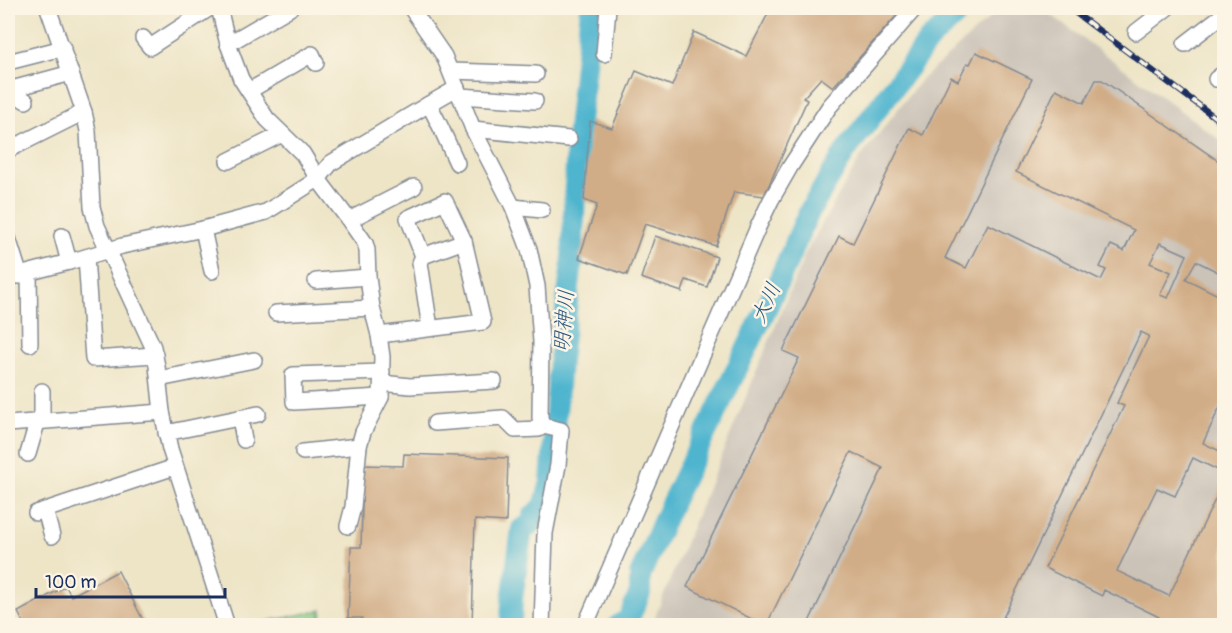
<svg xmlns="http://www.w3.org/2000/svg" width="1232" height="633" font-family="Pangolin,'Klee One',sans-serif">
	<rect width="100%" height="100%" fill="#fcf5e5"/>
	<filter id="ink" filterUnits="userSpaceOnUse"><feTurbulence type="fractalNoise" baseFrequency=".0167" numOctaves="2"/><feDisplacementMap in="SourceGraphic" scale="12" xChannelSelector="R" yChannelSelector="G"/><feConvolveMatrix kernelMatrix="1 2 1 2 8 2 1 2 1" color-interpolation-filters="sRGB"/></filter>
	<filter id="wash" filterUnits="userSpaceOnUse"><feTurbulence type="fractalNoise" baseFrequency=".008" numOctaves="4" result="noise"/><feDisplacementMap in="SourceGraphic" scale="24" xChannelSelector="R" yChannelSelector="G"/><feGaussianBlur stdDeviation="1.35" result="paint"/><feColorMatrix in="noise" values="0 0 0 0 0 0 0 0 0 0 0 0 0 0 0 0 0 1.4 0 .05"/><feComposite in="paint" operator="in"/></filter>
	<g filter="url(#wash)">
		<rect width="100%" height="100%" fill="#eee5c7"/>
		<path fill="#cbc3b8" d="M1001,8h41l182,135v482l-573,1 155,-374 54,-94 60,-77z"/>
		<path fill="#89cd86" stroke="#527e72" stroke-width="1.5" d="M322,610l-2,15h-71z"/>
		<g fill="none" stroke-linecap="round" stroke-linejoin="round">
			<g stroke="#50b5cf" stroke-width="22">
				<path d="M511,626l1,-26 10,-71 8,-4 4,-10 10,-8 7,-25 9,-122 12,-98 5,-122 14,-132"/>
				<path d="M618,626l10,-6 12,-27v-18l32,-73 97,-199 40,-91 36,-60 84,-112 35,-32"/>
			</g>
		</g>
		<g id="blocks">
			<g fill="#d1ad87" fill-rule="evenodd">
				<path d="M771,8h120l7,6 -65,73 -12,-9 -18,20 4,2 -43,96 -30,-4 -18,54 -71,-22 -18,51 -48,-17 18,-53 -13,-5 6,-79 22,7 24,-57 36,15 22,-54 52,24z"/>
				<path d="M976,52l56,27 -87,179 21,10 22,-44 113,56 5,-10 -6,-3 11,-22 13,6 10,-21 -118,-58 40,-83 28,14 12,-23h6l122,85v110l-28,-14 -10,18 38,19v100l-21,45 21,10v20l-31,-15 -18,38 -18,-8 -40,83 52,25 55,-115v145h-68l3,-9 -55,-27 -2,6 -57,-28 79,-162 -7,-3 32,-67 -8,-4 -142,294h-192l76,-158 -32,-16 -85,174 -79,-39 112,-229 -16,-7 56,-115 14,7 56,-115 14,7 28,-58 7,4 9,-18 3,1zM1160,243l27,12 -19,43 -8,-3 11,-23 -21,-9z"/>
				<path d="M655,236l62,21 -10,30 -21,-7 -4,12 -41,-14z"/>
				<path d="M404,454l104,4 -2,64 -31,-2 -3,106h-110v-8h-14l3,-71h10l2,-82 40,1z"/>
				<path d="M118,571l28,55h-121l-7,-14 48,-26 5,10z"/>
			</g>
		</g>
	</g>
	<g filter="url(#ink)">
		<use href="#blocks" fill-opacity="0" stroke="#848a92" stroke-width="1.5"/>
		<g fill="none" stroke-linecap="round" stroke-linejoin="round">
			<g stroke="#848a92" stroke-width="18">
				<g id="minor">
					<path d="M48,8l36,104 4,19 4,76 5,19 56,121 4,19 5,46 8,37 57,177"/>
					<path d="M219,8l9,36 13,35 26,40 36,35 15,25 31,41 16,23 2,7 1,27 4,31 7,27 3,22 -1,40 -18,35 -4,14 -6,61 -5,19"/>
					<path d="M411,8l33,48 29,73 40,78 16,42 8,37 4,56 -1,76 3,8 18,4 -3,35 -13,68 -3,93"/>
					<path d="M1136,32l31,-24"/>
					<path d="M143,38l7,9 60,-39"/>
					<path d="M228,44l62,-36"/>
					<path d="M1185,44l39,-30"/>
					<path d="M604,54l4,-46"/>
					<path d="M8,62l55,-14"/>
					<path d="M451,71l85,3"/>
					<path d="M1216,79l8,-6"/>
					<path d="M8,90l63,-17"/>
					<path d="M8,90l18,11"/>
					<path d="M249,91l63,-37 4,9"/>
					<path d="M460,96l75,5"/>
					<path d="M429,104l12,24 16,35"/>
					<path d="M473,129l96,10"/>
					<path d="M8,150l76,-38"/>
					<path d="M228,161l54,-27"/>
					<path d="M513,207l29,3"/>
					<path d="M349,220l65,-33"/>
					<path d="M203,229l9,42"/>
					<path d="M62,236l7,26"/>
					<path d="M8,238l12,38"/>
					<path d="M423,256l-15,-38 37,-17 19,40"/>
					<path d="M86,257l7,102 62,-4"/>
					<path d="M29,273l1,71"/>
					<path d="M8,278l61,-16 53,-16 81,-17 63,-17 52,-33 13,-16 98,-59 28,-16"/>
					<path d="M316,281l52,-4"/>
					<path d="M276,313l96,-5"/>
					<path d="M379,335l104,-13 -19,-81 -41,15 -3,7 10,65"/>
					<path d="M159,379l95,-19"/>
					<path d="M382,383l28,3 84,-5"/>
					<path d="M381,397l-87,5 -1,-27 89,-3"/>
					<path d="M240,418l4,22"/>
					<path d="M435,423l68,-5 12,12 24,-1 4,-3"/>
					<path d="M8,424l154,-12"/>
					<path d="M166,433l92,-19"/>
					<path d="M303,452l56,-6"/>
					<path d="M28,454l9,-31 5,-9v-23"/>
					<path d="M45,510l7,26"/>
					<path d="M36,513l139,-46"/>
					<path d="M585,626l173,-399 13,-27 19,-33 39,-60 86,-99"/>
				</g>
			</g>
			<use href="#minor" stroke="#fff" stroke-width="15"/>
			<g stroke="#1b2f5e" stroke-width="6">
				<path id="rail" d="M1069,8l155,116"/>
			</g>
			<use href="#rail" stroke="#fcf5e5" stroke-width="4" stroke-dasharray="11" stroke-linecap="butt"/>
		</g>
	</g>
	<g text-anchor="middle" dominant-baseline="central" stroke-width="5" stroke-linejoin="round" paint-order="stroke">
		<g font-size="21" font-style="italic" fill="#2b5780" stroke="#fcf5e5">
			<text transform="translate(766 303) rotate(-65)">大川</text>
			<text transform="translate(564 321) rotate(-85)">明神川</text>
		</g>
	</g>
	<rect width="1232" height="633" fill="none" stroke="#fcf5e5" stroke-width="30"/>
	<path d="M36 588v9h189v-9" fill="none" stroke="#1b2f5e" stroke-width="3"/>
	<text x="45" y="588" font-size="18" fill="#1b2f5e" stroke="#fcf5e5" stroke-width="4.5" paint-order="stroke">100 m</text>
</svg>
